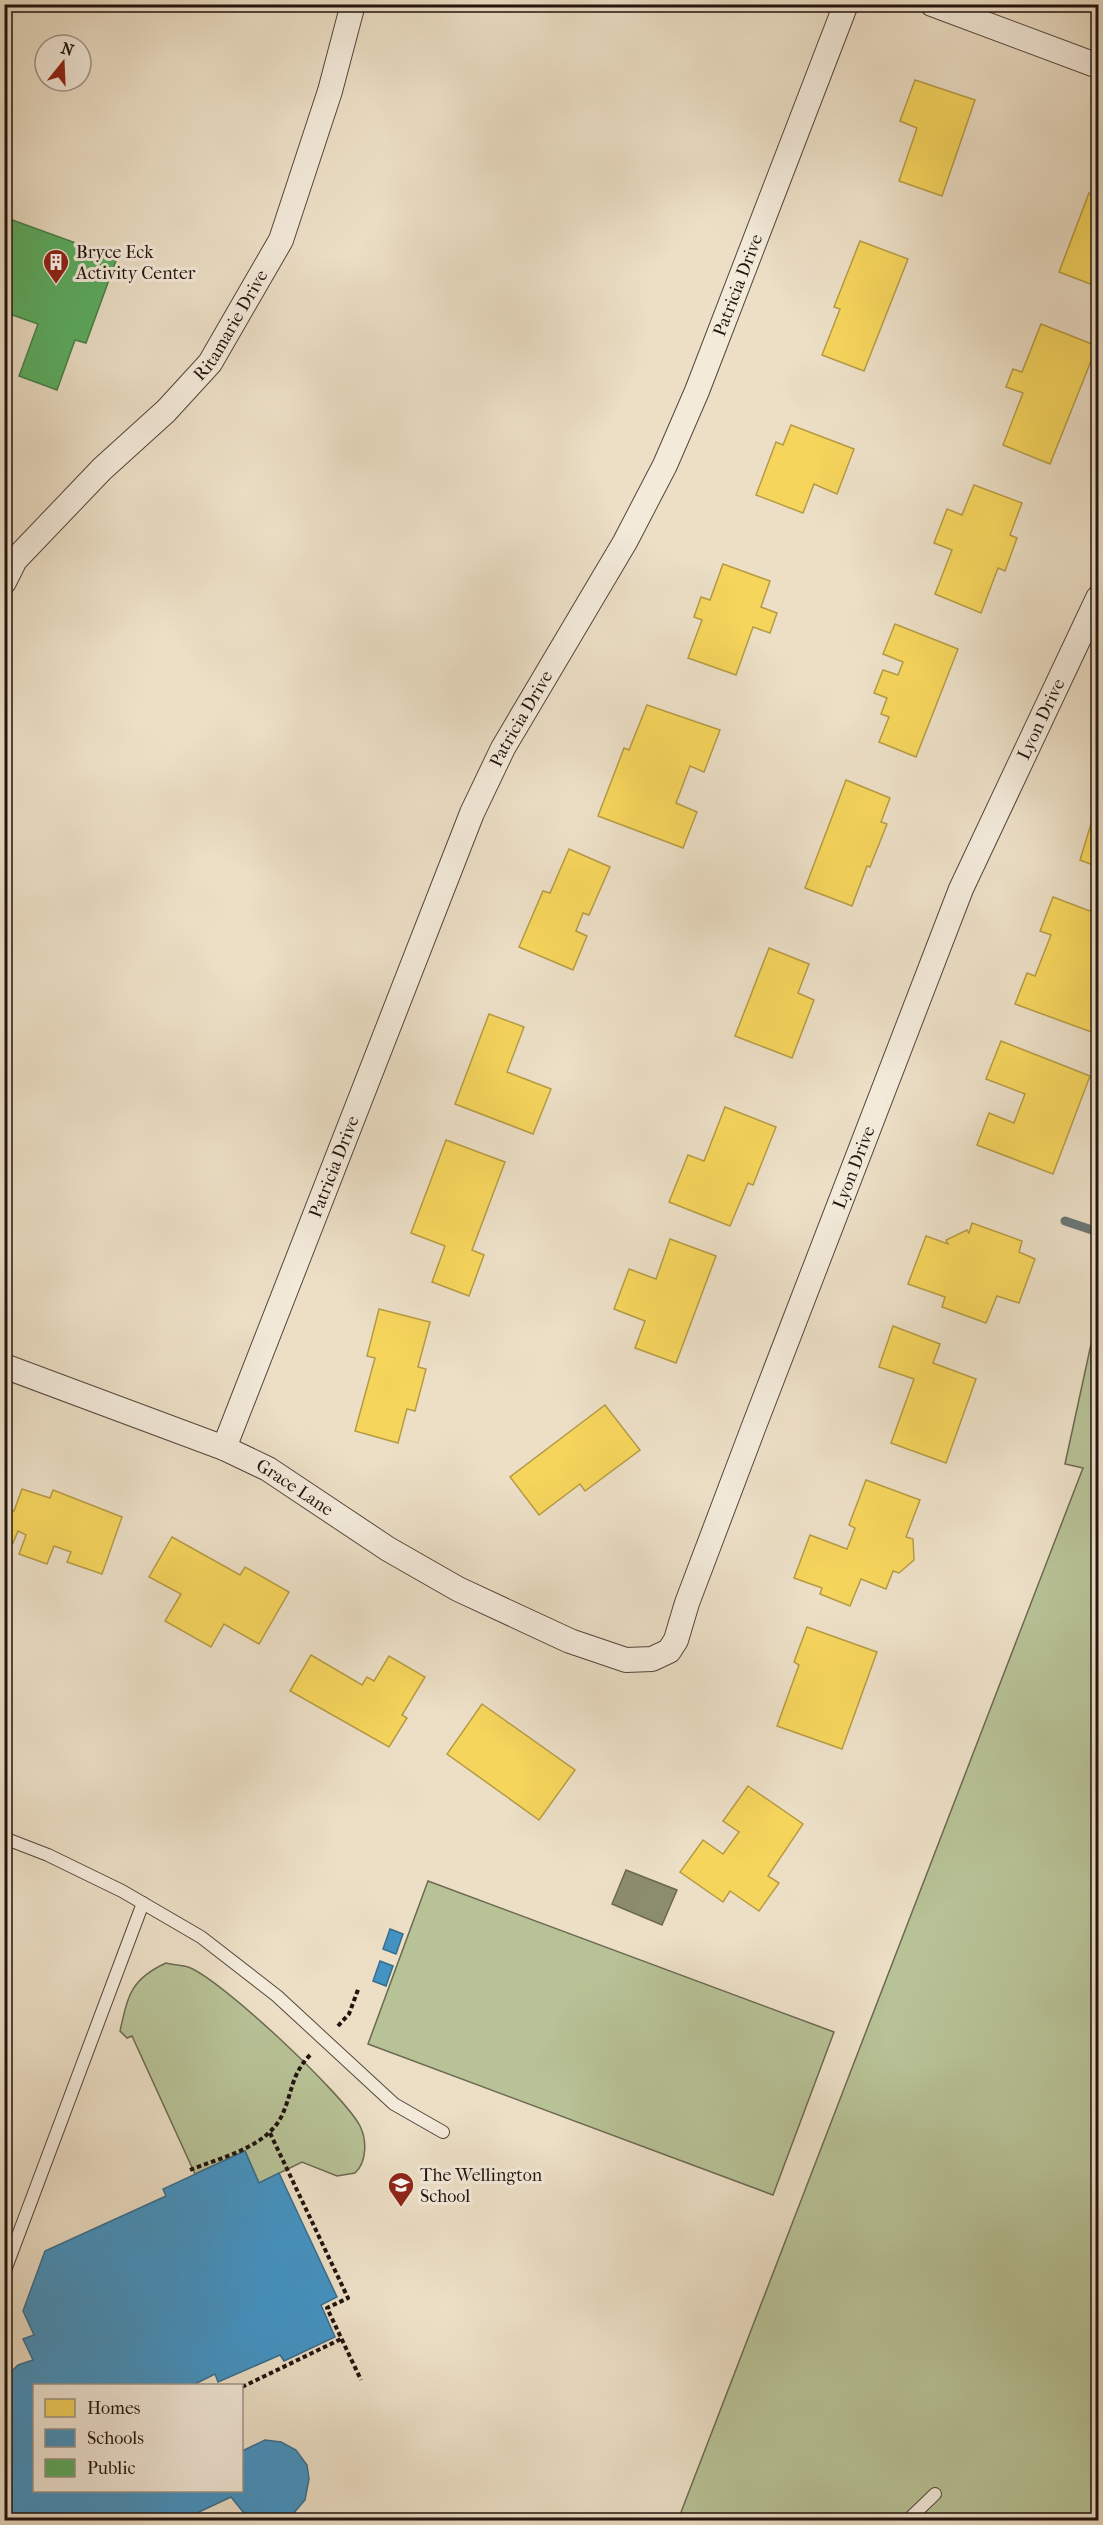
<svg xmlns="http://www.w3.org/2000/svg" width="1103" height="2525" font-family="'IM FELL French Canon',serif">
	<rect width="100%" height="100%" fill="#ecdfc6"/>
	<filter id="stains"><feTurbulence type="fractalNoise" baseFrequency=".00333" numOctaves="4"/><feColorMatrix values="0 0 0 0 .2 0 0 0 0 .09 0 0 0 0 .02 0 0 0 .5 -.17"/></filter>
	<radialGradient id="worn" r=".72"><stop offset=".6" stop-color="#630" stop-opacity="0"/><stop offset="1" stop-color="#630" stop-opacity=".3"/></radialGradient>
	<g fill="#b7c296" stroke="#6c6a52" stroke-width="1.5">
		<path d="M1098,1312v1208h-420l405,-1052 -18,-4z"/>
		<path d="M428,1881l406,151 -61,163 -405,-151z"/>
		<path d="M166,1963c7,2 16,2 22,4 32,11 156,128 172,159 7,14 7,36 -5,47l-18,3 -35,-14 -43,21 -14,-32 -50,23 -63,-138 -5,2 -7,-7c8,-36 11,-52 46,-68z"/>
	</g>
	<g fill="#f6d55c" stroke="#b69b45" stroke-width="1.5">
		<path d="M915,80l60,20 -33,96 -43,-15 18,-53 -17,-7z"/>
		<path d="M1089,193l9,3v91l-39,-15z"/>
		<path d="M860,241l48,18 -44,112 -42,-16 18,-46 -6,-2z"/>
		<path d="M1041,324l56,22 -47,118 -47,-19 20,-52 -17,-6 7,-18 9,3z"/>
		<path d="M791,425l63,24 -17,45 -23,-10 -11,29 -47,-18 20,-53 7,3z"/>
		<path d="M974,485l48,18 -12,32 7,3 -12,33 -7,-3 -17,45 -46,-19 17,-44 -18,-7 13,-34 15,6z"/>
		<path d="M723,564l47,17 -9,26 16,6 -7,20 -17,-6 -17,48 -48,-17 14,-38 -8,-3 7,-20 9,3z"/>
		<path d="M895,624l63,25 -42,108 -37,-15 10,-25 -8,-3 6,-16 -13,-5 9,-23 15,5 5,-13 -20,-8z"/>
		<path d="M647,705l73,25 -16,42 -14,-6 -14,37 21,9 -14,36 -85,-32 26,-68 5,2z"/>
		<path d="M846,780l44,18 -9,24 6,2 -17,43 -3,-1 -15,40 -47,-18z"/>
		<path d="M1098,801v66l-18,-7z"/>
		<path d="M569,849l41,18 -21,48 -6,-2 -7,18 11,5 -14,34 -54,-23 24,-56 7,2z"/>
		<path d="M1053,897l45,17v107l-4,12 -79,-29 12,-31 8,3 16,-41 -11,-4z"/>
		<path d="M769,948l40,16 -11,29 16,7 -22,58 -57,-22z"/>
		<path d="M489,1014l35,13 -17,45 44,17 -18,45 -78,-30z"/>
		<path d="M1001,1041l89,35 -37,98 -76,-29 12,-32 25,10 11,-29 -39,-15z"/>
		<path d="M725,1107l51,20 -23,58 -5,-2 -18,43 -61,-24 19,-47 16,6z"/>
		<path d="M446,1140l59,22 -33,88 12,5 -15,41 -37,-14 13,-36 -34,-13z"/>
		<path d="M972,1223l50,18 -3,11 16,7 -16,44 -22,-7 -11,27 -44,-16 3,-10 -37,-13 18,-48 22,8 -2,-4 21,-10 2,3z"/>
		<path d="M670,1239l46,17 -40,107 -41,-15 10,-27 -31,-12 15,-40 27,10z"/>
		<path d="M379,1309l51,13 -12,45 8,2 -11,42 -8,-2 -9,34 -43,-12 20,-73 -8,-2z"/>
		<path d="M893,1326l47,18 -7,19 43,16 -30,84 -55,-20 23,-64 -35,-12z"/>
		<path d="M605,1405l35,45 -55,41 -5,-7 -41,31 -29,-38z"/>
		<path d="M866,1480l54,20 -14,37 7,2 1,21 -15,13 -6,-2 -7,18 -25,-10 -11,27 -30,-12 2,-6 -28,-10 16,-43 37,14 8,-21 -6,-3z"/>
		<path d="M22,1489l28,9 3,-8 69,27 -20,57 -35,-12 4,-10 -17,-6 -7,18 -28,-10 7,-19 -8,-4 -5,12 -9,-3v-33l10,4z"/>
		<path d="M172,1537l68,38 5,-8 44,25 -30,52 -35,-20 -13,23 -46,-26 16,-27 -32,-17z"/>
		<path d="M807,1627l70,25 -35,97 -65,-23 22,-61 -5,-3z"/>
		<path d="M311,1655l51,30 5,-8 7,4 15,-25 36,21 -23,38 5,3 -18,29 -99,-56z"/>
		<path d="M482,1704l93,66 -36,50 -92,-66z"/>
		<path d="M748,1786l55,38 -35,52 11,7 -20,28 -29,-20 -7,11 -43,-30 23,-32 20,14 16,-22 -16,-11z"/>
	</g>
	<g fill="#4393c3" stroke="#396d8d" stroke-width="1.5">
		<path d="M390,1929l13,5 -7,20 -13,-5z"/>
		<path d="M380,1961l13,5 -7,20 -13,-5z"/>
		<path d="M245,2151l14,32 20,-10 58,124 -16,8 14,32 -51,24 -4,-6 -62,27 -3,-8 -24,12h-157v104h208v-39l23,-11 16,2 15,8 11,15 2,14 -4,21 -12,14 -13,6 -20,-1 -17,-7 -12,-15 -49,23h-178v-57l3,-8 -3,-6v-29l8,-3 -8,-19 2,-15 4,-10 8,-8 15,-5 -10,-21 11,-4 -11,-24 22,-60 121,-55 -3,-7z"/>
	</g>
	<path fill="#5aae61" stroke="#498048" stroke-width="1.5" d="M4,217l113,41 -31,85 -11,-3 -18,50 -38,-14 19,-52 -34,-12z"/>
	<path fill="#8c8c6e" stroke="#6c6851" stroke-width="1.5" d="M626,1870l51,20 -15,35 -50,-21z"/>
	<g fill="none" stroke-linecap="round" stroke-linejoin="round">
		<path stroke="#6a7877" stroke-width="9" d="M1065,1221l33,11"/>
		<g stroke="#54463c" stroke-width="14">
			<g id="service">
				<path d="M4,1838l44,17 74,36 79,46 76,59 117,108 49,28"/>
				<path d="M4,2273l139,-370"/>
				<path d="M908,2520l27,-26"/>
			</g>
		</g>
		<g stroke="#54463c" stroke-width="26">
			<g id="minor">
				<path d="M932,4l166,62"/>
				<path id="s1" d="M4,582l11,-22 87,-91 64,-58 44,-48 71,-123 49,-149 23,-87"/>
				<path id="s2" d="M4,1366l220,82 44,21 120,80 70,40 112,52 56,19 26,-1 17,-8 7,-11 11,-37 67,-177 207,-537 137,-291"/>
				<path id="s3" d="M224,1448l248,-635 31,-65 122,-206 40,-77 32,-74 149,-387"/>
			</g>
		</g>
		<g stroke="#21130e" stroke-width="4" stroke-dasharray="4.5 3" stroke-linecap="butt">
			<path d="M338,2026l11,-12 10,-27"/>
			<path d="M270,2133l78,165 -21,10 34,72"/>
			<path d="M190,2170c32,-13 79,-23 93,-57 10,-23 8,-38 27,-58"/>
			<path d="M242,2387l99,-48"/>
		</g>
		<use href="#service" stroke="#f3eada" stroke-width="12"/>
		<use href="#minor" stroke="#f3eada" stroke-width="24"/>
	</g>
	<defs>
		<g id="building-pin" transform="scale(1.35)"><path d="M0 17L-7.5 6A9.5 9.5 0 1 1 7.5 6Z" fill="#8f2418" stroke="#f3eada"/><path d="M-4-6H4V6H1V3H-1V6H-4ZM-2.5-4.3h1.7v1.8h-1.7ZM.8-4.3h1.7v1.8H.8ZM-2.5-1h1.7V.8h-1.7ZM.8-1h1.7V.8H.8Z" fill="#fff"/></g>
		<g id="school-pin" transform="scale(1.35)"><path d="M0 17L-7.5 6A9.5 9.5 0 1 1 7.5 6Z" fill="#8f2418" stroke="#f3eada"/><path d="M0-5L7-2L0 1L-7-2ZM-4 1L0 2.5L4 1V4Q0 6-4 4Z" fill="#fff"/></g>
	</defs>
	<g fill-rule="evenodd">
		<use href="#building-pin" x="56" y="262"/>
		<use href="#school-pin" x="401" y="2185"/>
	</g>
	<g text-anchor="middle" dominant-baseline="central" stroke-width="6" stroke-linejoin="round" paint-order="stroke">
		<g font-size="18" fill="#21130e" stroke="#f3eada" text-anchor="start">
			<text x="76" y="252">Bryce Eck<tspan x="76" dy="21">Activity Center</tspan></text>
			<text x="420" y="2175">The Wellington<tspan x="420" dy="21">School</tspan></text>
		</g>
		<g font-size="18" fill="#21130e" stroke="#f3eada">
			<text stroke="none"><textPath href="#s3" startOffset="1274">Patricia Drive</textPath></text>
			<text stroke="none"><textPath href="#s1" startOffset="345">Ritamarie Drive</textPath></text>
			<text stroke="none"><textPath href="#s3" startOffset="788">Patricia Drive</textPath></text>
			<text stroke="none"><textPath href="#s2" startOffset="1740">Lyon Drive</textPath></text>
			<text stroke="none"><textPath href="#s3" startOffset="302">Patricia Drive</textPath></text>
			<text stroke="none"><textPath href="#s2" startOffset="1254">Lyon Drive</textPath></text>
			<text stroke="none"><textPath href="#s2" startOffset="316">Grace Lane</textPath></text>
		</g>
	</g>
	<rect width="1103" height="2525" fill="none" stroke="#ecdfc6" stroke-width="24"/>
	<rect x="6" y="6" width="1091" height="2513" fill="none" stroke="#21130e" stroke-width="3"/>
	<rect x="12" y="12" width="1079" height="2501" fill="none" stroke="#21130e" stroke-width="1.5"/>
	<rect x="33" y="2384" width="210" height="108" fill="#f3eada" stroke="#9f9488" stroke-width="1.5"/>
	<rect x="45" y="2399" width="30" height="18" fill="#f6d55c" stroke="#9f9488" stroke-width="1.5"/>
	<text x="87" y="2414" font-size="18" fill="#21130e">Homes</text>
	<rect x="45" y="2429" width="30" height="18" fill="#4393c3" stroke="#9f9488" stroke-width="1.5"/>
	<text x="87" y="2444" font-size="18" fill="#21130e">Schools</text>
	<rect x="45" y="2459" width="30" height="18" fill="#5aae61" stroke="#9f9488" stroke-width="1.5"/>
	<text x="87" y="2474" font-size="18" fill="#21130e">Public</text>
	<g transform="translate(63 63) rotate(18)"><circle r="28" fill="#f3eada" stroke="#9f9488" stroke-width="1.5"/>
	<path d="M0-4.5L10 22L0 15L-10 22Z" fill="#8f2418"/>
	<text y="-9" font-size="16" font-weight="bold" text-anchor="middle" fill="#21130e">N</text>
	</g>
	<rect width="100%" height="100%" filter="url(#stains)"/>
	<rect width="100%" height="100%" fill="url(#worn)"/>
</svg>
